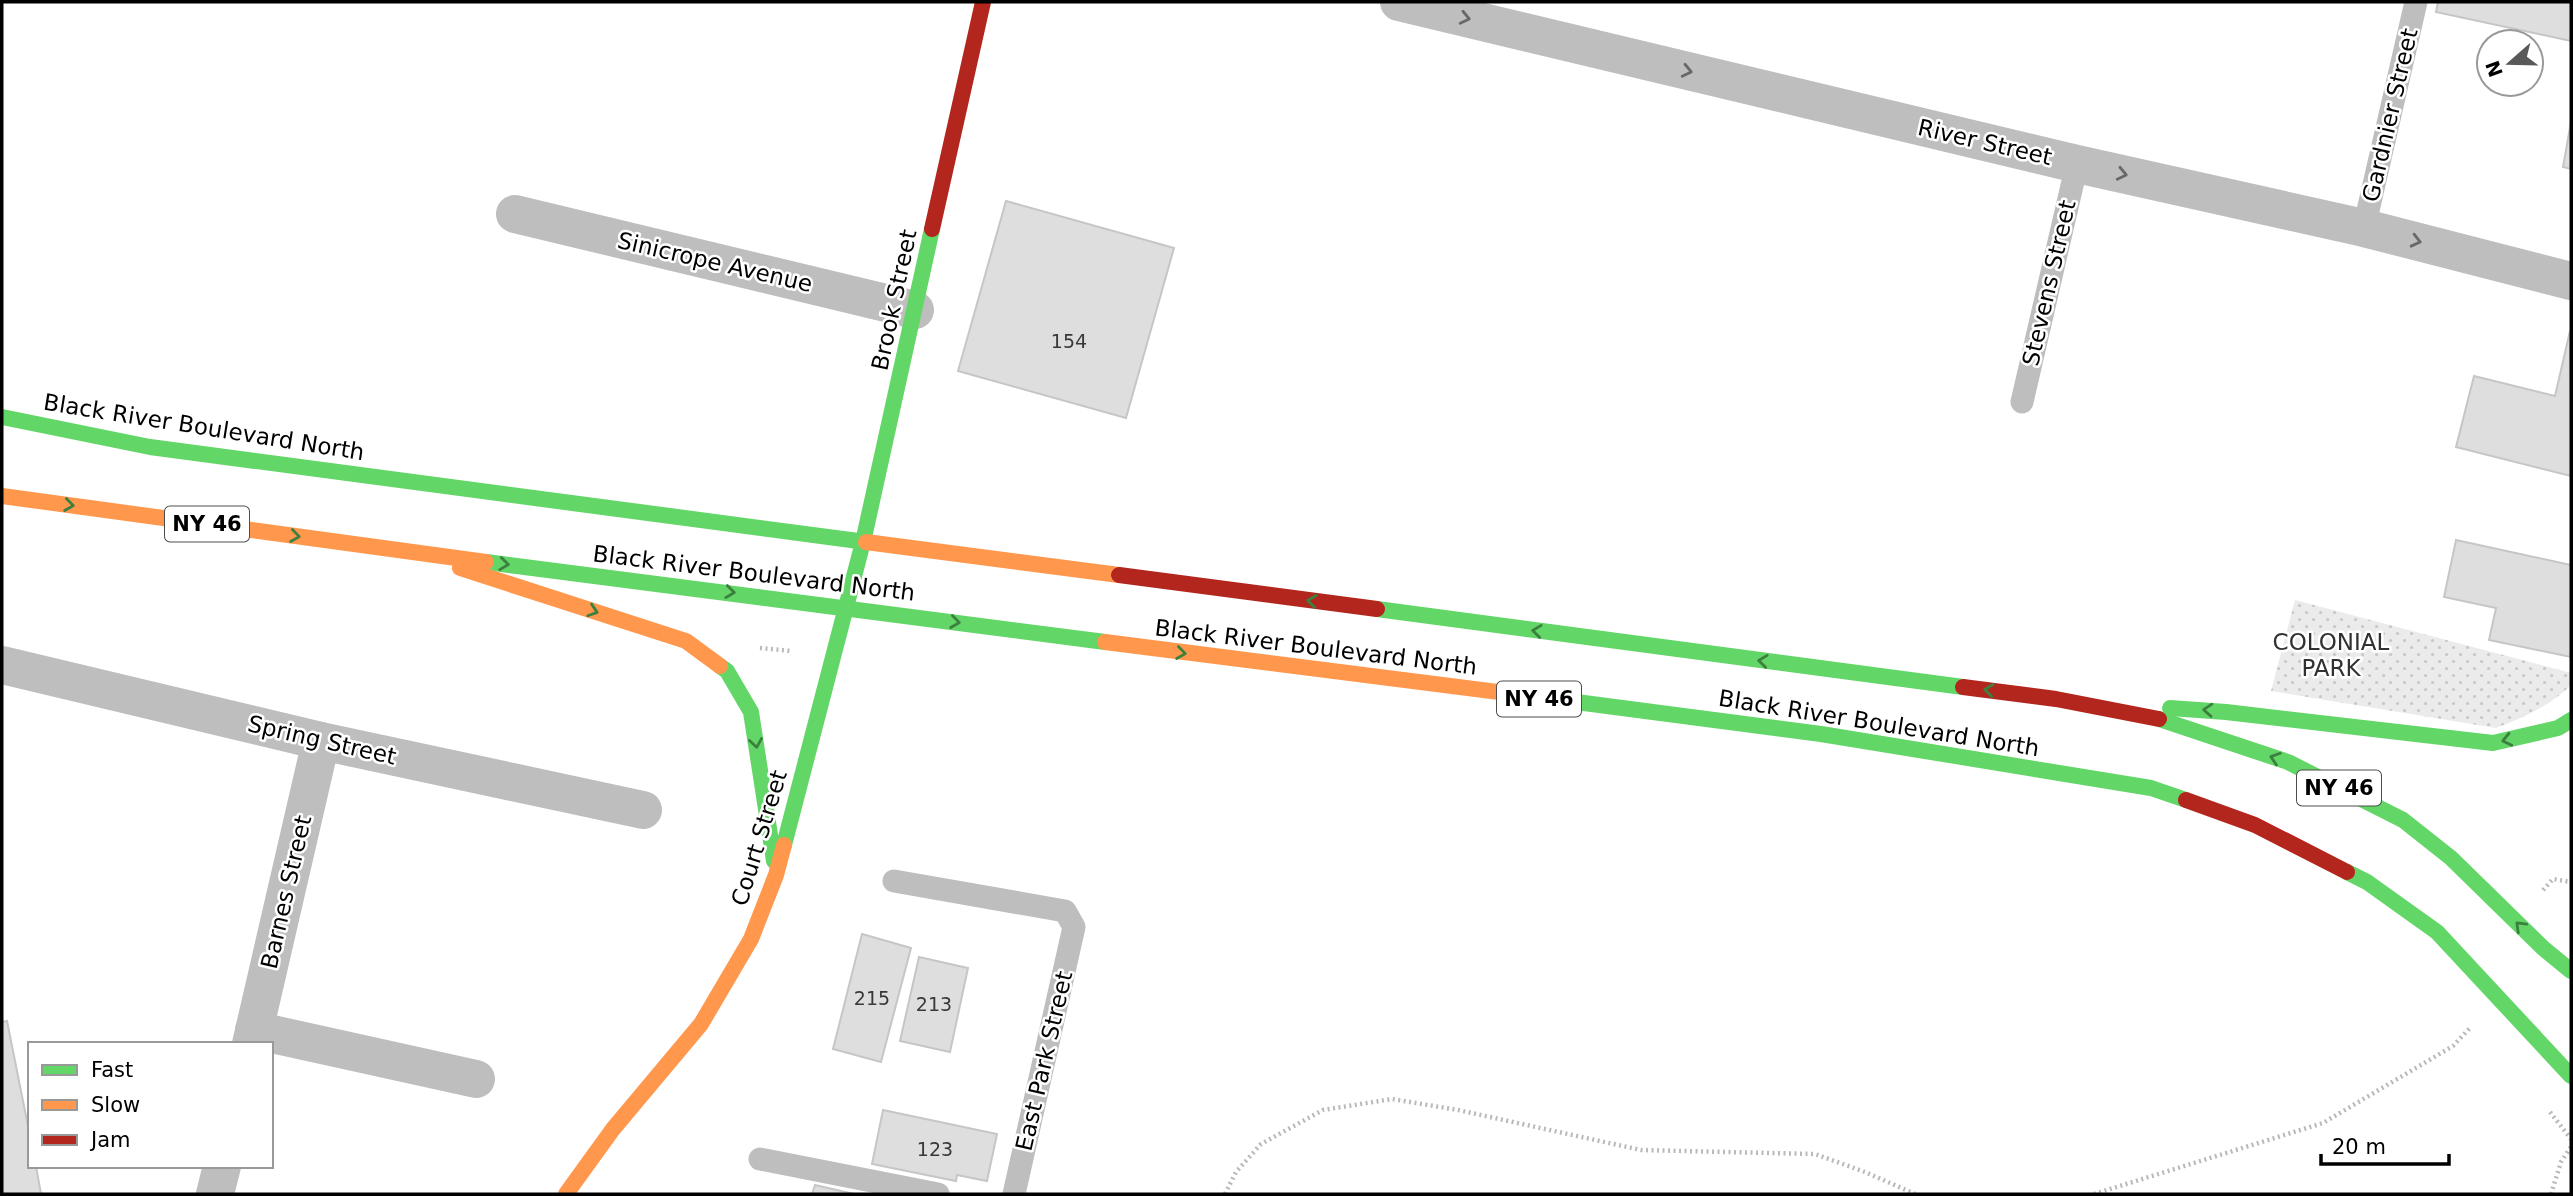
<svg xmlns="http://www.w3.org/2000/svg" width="2573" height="1196" font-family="'DejaVu Sans',sans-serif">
	<defs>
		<pattern id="green-dots" width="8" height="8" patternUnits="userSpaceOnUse" patternTransform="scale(1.75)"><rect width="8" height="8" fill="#ebebeb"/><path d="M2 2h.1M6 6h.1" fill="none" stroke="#c8c8c8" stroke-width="1.8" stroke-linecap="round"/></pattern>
	</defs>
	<rect width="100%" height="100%" fill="#fff"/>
	<path fill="url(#green-dots)" d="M2295,600l276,73v12c-21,21 -47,32 -75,43l-225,-37z"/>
	<g fill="#dedede" stroke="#c6c6c6" stroke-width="2">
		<path d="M2438,2h133v39l-135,-29z"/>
		<path d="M2571,122v47l-8,-2z"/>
		<path d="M1006,201l168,47 -48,170 -168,-47z"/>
		<path d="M2570,331l1,145 -115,-29 18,-71 81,20z"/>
		<path d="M2456,540l115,25v92l-82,-17 7,-32 -52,-11z"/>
		<path d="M862,934l49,14 -30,114 -48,-13z"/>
		<path d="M919,957l49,11 -18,84 -50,-11z"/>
		<path d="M7,1021l23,115v30h6l5,28h-39v-172z"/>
		<path d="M883,1110l114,24 -10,47 -30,-6 -1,6 -84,-17z"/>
		<path d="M815,1185l39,9h-42z"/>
	</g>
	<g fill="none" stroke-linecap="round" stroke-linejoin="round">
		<g stroke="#b9b9b9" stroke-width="4.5" stroke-dasharray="2 3.5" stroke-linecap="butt">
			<path d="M760,648l31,3"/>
			<path d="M2543,890l10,-11 18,3"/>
			<path d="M2550,1112l21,27"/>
			<path d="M1225,1194l11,-22 25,-28 62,-34 69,-11 66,11 183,40 174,4 50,18 50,22"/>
			<path d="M2094,1194l229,-71 130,-77 17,-18"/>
			<path d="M2551,1194l10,-32 10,-15"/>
		</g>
		<g stroke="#bebebe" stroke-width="23">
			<path d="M2364,228l52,-226"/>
			<path d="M2022,402l55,-238"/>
			<path d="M894,881l171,30 9,16 -60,267"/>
			<path d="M760,1159l178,35"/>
		</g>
		<g stroke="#bebebe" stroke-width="38">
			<path d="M1399,2l678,162 287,64 207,53"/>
			<path d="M515,214l400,96"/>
			<path d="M2,665l319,76 322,69"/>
			<path d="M254,1030l222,49"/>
			<path d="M251,1044l70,-303"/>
			<path d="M215,1194l7,-28"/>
		</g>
		<g stroke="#63d668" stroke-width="16">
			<path d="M2,417l148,30 716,95"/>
			<path d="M486,562l619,80"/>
			<path d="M1377,609l586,78"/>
			<path d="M720,666l7,5 24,41 23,149"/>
			<path d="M1538,697l283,37 330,54 35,12"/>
			<path d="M2170,708l56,4 267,31 65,-15 13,-8"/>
			<path d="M2159,719l129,43 115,58 48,38 92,90 28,23"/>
			<path d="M784,845l79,-303 69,-313"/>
			<path d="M2347,872l20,10 70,50 134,144"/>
		</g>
		<g stroke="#ff974d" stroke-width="16">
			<path d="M2,496l484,66"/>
			<path d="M866,542l253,33"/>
			<path d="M460,568l226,73 34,25"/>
			<path d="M1105,642l433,55"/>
			<path d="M566,1194l47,-65 88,-105 50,-85 25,-64 8,-30"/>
		</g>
		<g stroke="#b3261e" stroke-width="16">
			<path d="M932,229l51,-227"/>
			<path d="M1119,575l258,34"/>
			<path d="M1963,687l93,12 103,20"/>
			<path d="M2186,800l69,25 92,47"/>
		</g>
	</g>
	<defs><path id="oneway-chevron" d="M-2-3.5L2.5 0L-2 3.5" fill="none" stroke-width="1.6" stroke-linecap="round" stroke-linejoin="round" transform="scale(1.75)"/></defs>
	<g stroke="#686868">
		<use href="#oneway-chevron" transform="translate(1465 18) rotate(13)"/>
		<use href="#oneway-chevron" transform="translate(1687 71) rotate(13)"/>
		<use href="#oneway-chevron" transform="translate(2122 174) rotate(13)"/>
		<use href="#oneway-chevron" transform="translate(2416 241) rotate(14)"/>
	</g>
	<g stroke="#3b803e">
		<use href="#oneway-chevron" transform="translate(69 505) rotate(8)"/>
		<use href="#oneway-chevron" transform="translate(295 536) rotate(8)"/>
		<use href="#oneway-chevron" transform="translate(504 564) rotate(7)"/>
		<use href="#oneway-chevron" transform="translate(730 592) rotate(7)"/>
		<use href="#oneway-chevron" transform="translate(1312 601) rotate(-173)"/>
		<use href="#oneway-chevron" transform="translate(593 611) rotate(18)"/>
		<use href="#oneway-chevron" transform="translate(955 622) rotate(8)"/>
		<use href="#oneway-chevron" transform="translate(1537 631) rotate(-173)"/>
		<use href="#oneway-chevron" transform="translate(1181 653) rotate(8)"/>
		<use href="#oneway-chevron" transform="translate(1763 661) rotate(-173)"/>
		<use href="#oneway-chevron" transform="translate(1989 690) rotate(-173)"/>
		<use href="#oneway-chevron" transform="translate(2208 710) rotate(-176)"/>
		<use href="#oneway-chevron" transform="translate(2507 740) rotate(167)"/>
		<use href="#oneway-chevron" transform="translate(756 743) rotate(81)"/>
		<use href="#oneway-chevron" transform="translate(2275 758) rotate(-162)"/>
		<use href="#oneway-chevron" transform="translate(2520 926) rotate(-136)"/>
	</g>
	<g text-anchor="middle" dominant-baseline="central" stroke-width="5" stroke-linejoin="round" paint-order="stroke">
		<g font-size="19" fill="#383838">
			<text x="1069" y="341">154</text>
			<text x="872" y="998">215</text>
			<text x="934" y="1004">213</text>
			<text x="935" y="1149">123</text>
		</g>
		<g fill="#fff" stroke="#4c4c4c" stroke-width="2">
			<rect x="165" y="506.5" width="84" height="35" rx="5"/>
			<rect x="1497" y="681.5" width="84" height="35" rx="5"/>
			<rect x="2297" y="770.5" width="84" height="35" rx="5"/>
		</g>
		<g font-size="21" font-weight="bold" fill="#000">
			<text x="207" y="524">NY 46</text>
			<text x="1539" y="699">NY 46</text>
			<text x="2339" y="788">NY 46</text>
		</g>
		<g font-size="23" fill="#000" stroke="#fff">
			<text transform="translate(2390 115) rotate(-77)">Gardnier Street</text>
			<text transform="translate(1985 142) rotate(13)">River Street</text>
			<text transform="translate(715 262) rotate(13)">Sinicrope Avenue</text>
			<text transform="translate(2049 283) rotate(-77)">Stevens Street</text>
			<text transform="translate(894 300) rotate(-78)">Brook Street</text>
			<text transform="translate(204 427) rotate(9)">Black River Boulevard North</text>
			<text transform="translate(754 573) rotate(7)">Black River Boulevard North</text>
			<text transform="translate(1316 647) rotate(7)">Black River Boulevard North</text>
			<text transform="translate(1879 723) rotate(9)">Black River Boulevard North</text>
			<text transform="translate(322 740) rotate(13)">Spring Street</text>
			<text transform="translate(759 838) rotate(-73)">Court Street</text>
			<text transform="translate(286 892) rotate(-77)">Barnes Street</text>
			<text transform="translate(1044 1061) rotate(-77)">East Park Street</text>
		</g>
		<g font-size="23" fill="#313131" stroke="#fff">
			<text x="2331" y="642">COLONIAL<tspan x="2331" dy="26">PARK</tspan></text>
		</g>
	</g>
	<rect width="2573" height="1196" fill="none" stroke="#000000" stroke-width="7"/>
	<rect x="28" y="1042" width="245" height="126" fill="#ffffff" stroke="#999999" stroke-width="2"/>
	<rect x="42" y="1065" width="35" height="10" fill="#63d668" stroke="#999999" stroke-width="2"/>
	<text x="91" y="1077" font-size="21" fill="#000000">Fast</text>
	<rect x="42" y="1100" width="35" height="10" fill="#ff974d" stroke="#999999" stroke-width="2"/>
	<text x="91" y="1112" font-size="21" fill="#000000">Slow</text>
	<rect x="42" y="1135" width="35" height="10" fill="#b3261e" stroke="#999999" stroke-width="2"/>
	<text x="91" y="1147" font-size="21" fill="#000000">Jam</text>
	<g transform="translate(2510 63) rotate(250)"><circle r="33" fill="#ffffff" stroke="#999999" stroke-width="2"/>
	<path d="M0-5L12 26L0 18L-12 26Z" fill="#595959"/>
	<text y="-10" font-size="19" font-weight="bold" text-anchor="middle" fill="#000000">N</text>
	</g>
	<path d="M2321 1154v10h128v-10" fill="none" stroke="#000000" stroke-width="3.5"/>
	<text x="2332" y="1154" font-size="21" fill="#000000" stroke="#ffffff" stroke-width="5" paint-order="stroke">20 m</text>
</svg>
